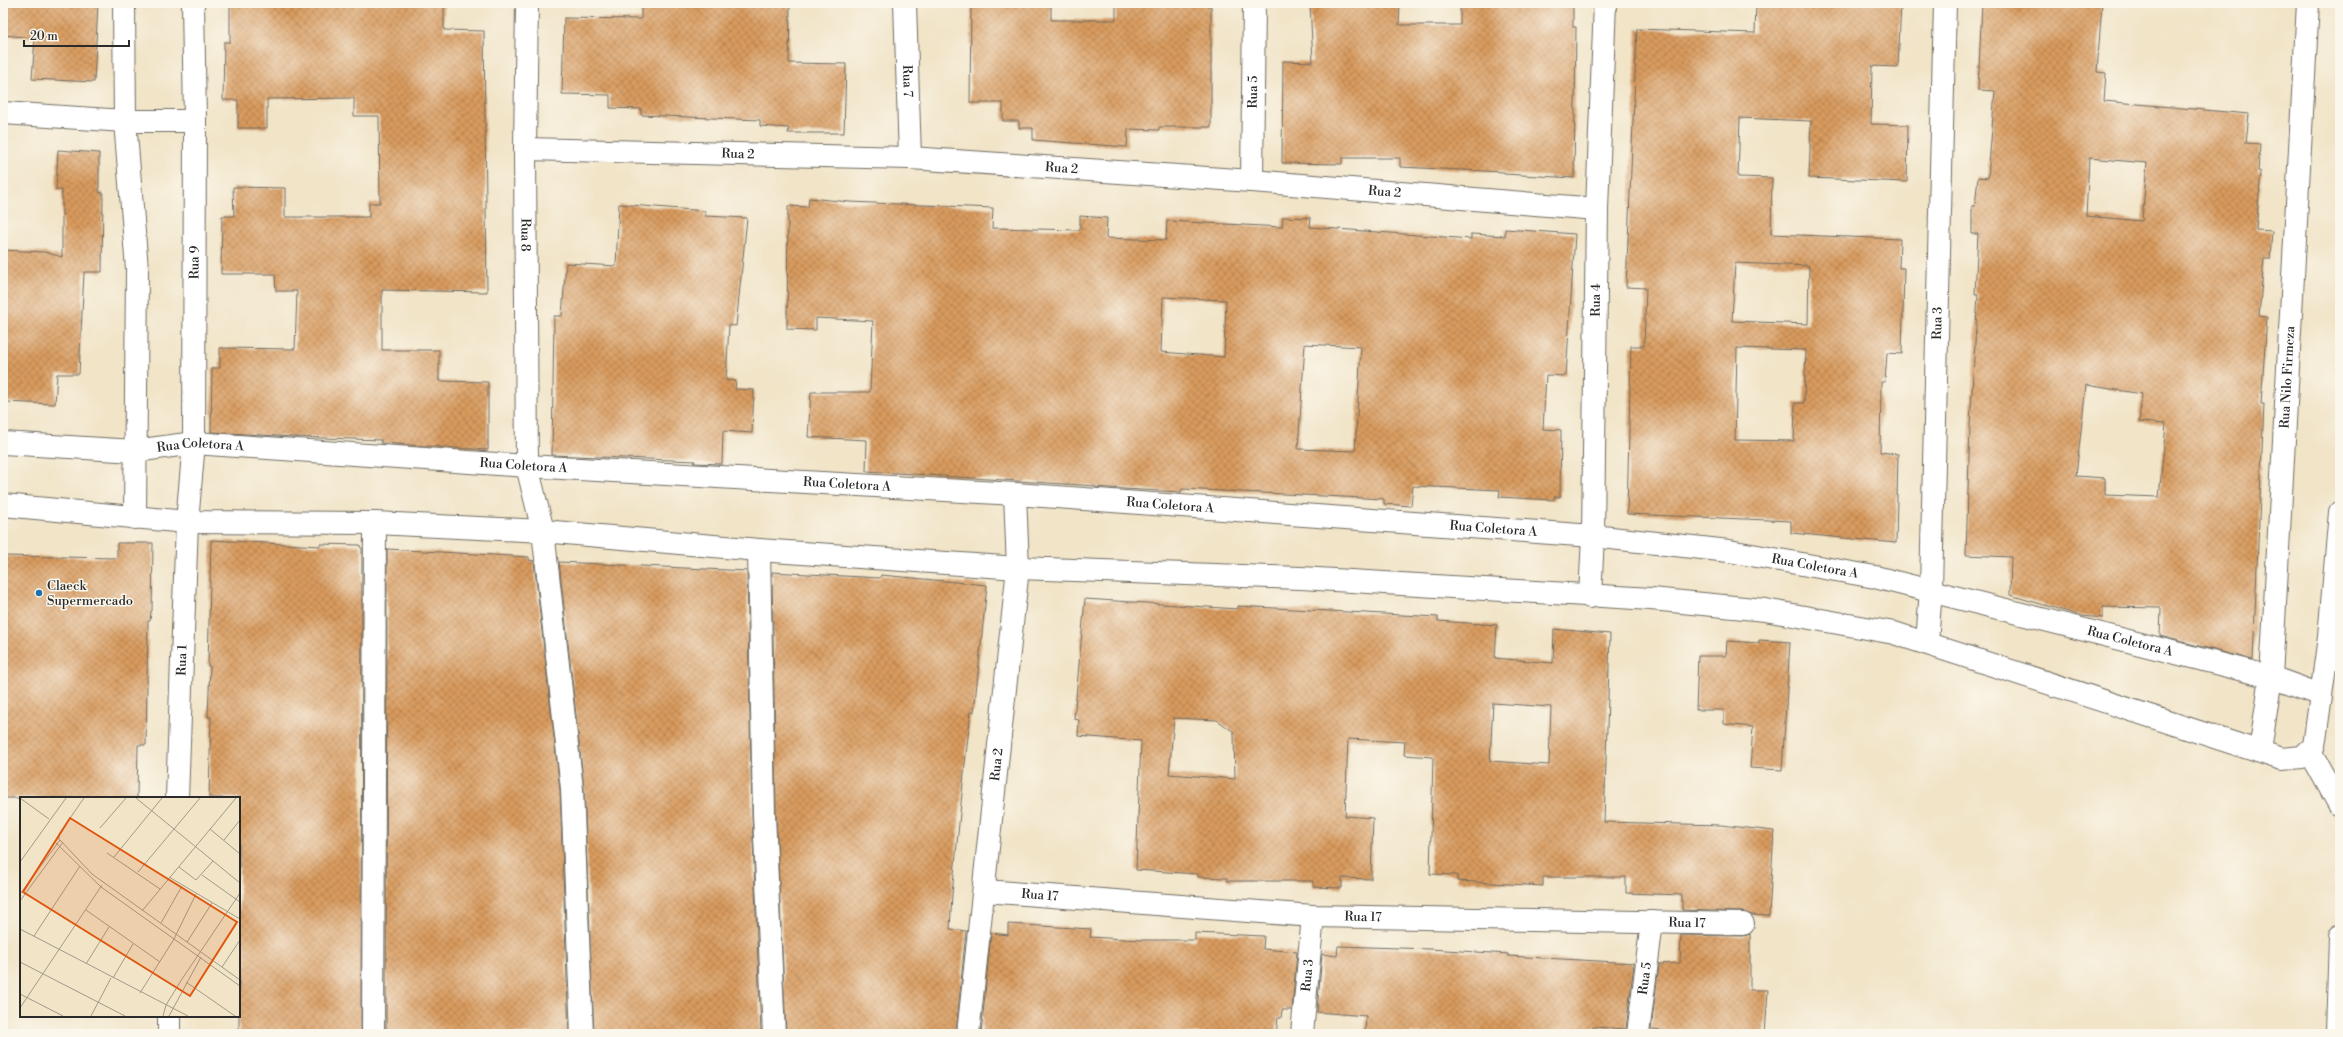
<svg xmlns="http://www.w3.org/2000/svg" width="2343" height="1037" font-family="'Libre Bodoni',serif">
	<defs>
		<pattern id="building-cross-hatch" width="8" height="8" patternUnits="userSpaceOnUse"><rect width="8" height="8" fill="#d99b5e"/><path d="M0 0l8 8M0 8l8-8" fill="none" stroke="#b07f4e"/></pattern>
	</defs>
	<rect width="100%" height="100%" fill="#fbf7ec"/>
	<filter id="ink" filterUnits="userSpaceOnUse"><feTurbulence type="fractalNoise" baseFrequency=".025" numOctaves="2"/><feDisplacementMap in="SourceGraphic" scale="8" xChannelSelector="R" yChannelSelector="G"/><feConvolveMatrix kernelMatrix="1 2 1 2 8 2 1 2 1" color-interpolation-filters="sRGB"/></filter>
	<filter id="wash" filterUnits="userSpaceOnUse"><feTurbulence type="fractalNoise" baseFrequency=".012" numOctaves="4" result="noise"/><feDisplacementMap in="SourceGraphic" scale="16" xChannelSelector="R" yChannelSelector="G"/><feGaussianBlur stdDeviation="0.9" result="paint"/><feColorMatrix in="noise" values="0 0 0 0 0 0 0 0 0 0 0 0 0 0 0 0 0 1.4 0 .05"/><feComposite in="paint" operator="in"/></filter>
	<g filter="url(#wash)">
		<rect width="100%" height="100%" fill="#f1e4c7"/>
		<g id="blocks">
			<g fill="url(#building-cross-hatch)" fill-rule="evenodd">
				<path d="M3,3h95l-4,79 -62,-3 3,-41 -32,-3z"/>
				<path d="M230,3h214v27l40,1 3,261 -105,-2v60h57v31l49,1v68l-107,-7v-3l-87,-3 -83,-5 1,-64h8v-20l75,1 2,-58h-21l-1,-17h-54l1,-58h12l-1,-29 52,1v29h84v-14h11l-1,-87h-25v-18l-87,1v29h-29v-28h-15l1,-58h6z"/>
				<path d="M671,3h119l-1,60 57,1 -2,69h-56l1,-5 -29,-2v-6l-119,-5v-6l-31,-1v-13l-48,-1 2,-76 77,1v-13h30z"/>
				<path d="M971,3h80v17h65v-17h90v3h5v121h-52v3l-31,-1 -1,18 -94,-7v-12h-14v-7h-16v-18h-33z"/>
				<path d="M1310,3h90l-1,22h61v-22h113v24h3l-2,151 -70,-4v-2l-104,-5v-9h-58v6l-60,-1 1,-102 30,1z"/>
				<path d="M1776,3h125l-3,64 -26,-1 -1,58 37,1 -1,57 -98,-4 2,-57 -71,-3 -2,59 34,1 -1,56 129,5 -1,29h5l-2,86 -15,-1 -2,29h-4l-1,70 18,2 -2,89 -105,-10v-12l-164,-7 4,-168h13l2,-58 -20,-1 11,-258 118,4 1,-29 20,1zM1735,263l74,3 -1,58 -76,-3zM1737,348l69,2 -2,53h-9l-1,38 -59,-1z"/>
				<path d="M1982,3h120l-5,69 9,1 -2,28 145,13 -3,29 14,1 -2,27 3,1 -5,58 16,1 -2,28h-6l-5,57 8,1 -6,87h3l-1,23 -10,233 -93,-24 1,-28 -58,-1v11l-21,-2 -72,-21 1,-38 -45,-2 4,-131 8,-130h-3l3,-60h-6v-28h3l3,-29 10,1 7,-87 -17,-1zM2089,158l58,5 -5,58 -56,-5zM2086,385l56,9 -3,28 27,2 -7,73 -54,-2v-17l-29,-2z"/>
				<path d="M58,150l41,3v39l4,1 -1,79h-18l-5,102h-22l-2,30 -52,-2v-152l41,2 18,5v-67h-6z"/>
				<path d="M809,198l41,4 143,6 -1,20 88,2v-14l27,2 -1,20 60,2 1,-19 115,6 1,-10 28,1 -1,9 161,12v-5l34,2v-7l70,5 -9,142 -20,-1 -3,54 18,1 -1,67h-6v3l-55,-3 1,-7 -87,-4 -2,20 -27,-2v-5l-202,-10 -1,3 -57,-3 -29,-2v-1l-229,-15 1,-31 -59,-3 3,-45h59l3,-71 -57,-3v12l-29,-1 1,-123 20,1zM1163,297l63,3 -2,57 -63,-5zM1305,344l56,3 -6,104 -57,-2z"/>
				<path d="M619,204l86,7v5l42,2 -11,108 -7,-1 -3,55 10,1 -1,8 19,1 -2,43 -29,-2 -1,33 -28,-1 1,-2 -143,-6 2,-139h8l4,-53 50,3z"/>
				<path d="M211,540l109,6v-2l40,1v2l2,1 -1,486h-122v-236h-30l2,-81h-3l2,-51h-2z"/>
				<path d="M117,543h36l-1,68h-1l-1,10h-2l-2,124h-8l-1,53h-134v-242l114,2z"/>
				<path d="M387,549l142,8v3l5,1 26,229 9,244h-183z"/>
				<path d="M559,562l188,9 5,244 9,219h-167l-10,-246z"/>
				<path d="M772,572l108,6 1,-3 106,10 -13,127 -3,-1 -6,52 -13,131 -2,35 16,2 -10,103h-170l-10,-219z"/>
				<path d="M1085,599l153,10v-3l200,11v4l59,4 -2,33 58,5 1,-34 56,5 -6,188 117,3 53,6 -5,85 -18,-1 -8,-3 -61,-2v-15l-56,-2v-16h-83v9l-86,-5v-6l-27,-1 3,-117 -29,-2 1,-13 -57,-3 -3,77 28,2 -2,61 -29,-1v10l-29,-1v-6h-86v-3l-29,-1v-3l-62,-4 5,-129 -63,-5 1,-16 -5,-1zM1493,703l58,4 -2,58 -59,-4zM1174,718l43,2 17,12 1,47 -66,-5z"/>
				<path d="M1759,640l31,2 -8,128 -32,-2 3,-41 -29,-3v-14h-28l2,-54h28l1,-15 32,2z"/>
				<path d="M1008,924l83,5 -1,8 51,3h54v-7l69,3 -1,13 34,3 -5,58h-10l-1,8h-3l-2,16h-295l10,-101 17,2z"/>
				<path d="M1750,934v56h18l-3,44h-100v-3l-14,-1 8,-66 21,-1 1,-28 62,1z"/>
				<path d="M1338,946l92,3 78,5v2l126,7 -8,66 -33,-2v7h-228l1,-18 -49,-4 5,-58 15,2z"/>
			</g>
		</g>
	</g>
	<g filter="url(#ink)">
		<use href="#blocks" fill-opacity="0" stroke="#706c62" stroke-width="1"/>
		<g fill="none" stroke-linecap="round" stroke-linejoin="round">
			<g stroke="#706c62" stroke-width="24">
				<g id="minor">
					<path d="M124,3l1,118 12,148 -2,249"/>
					<path id="s1" d="M527,3l-2,146 2,317 16,65 29,258 10,245"/>
					<path id="s2" d="M905,3l5,155"/>
					<path d="M3,113l122,8h70"/>
					<path id="s3" d="M525,149l385,9 342,23 345,28"/>
					<path id="s4" d="M1252,181l2,-178"/>
					<path id="s5" d="M3,443l132,8 59,-8 333,23 488,28 578,42 136,15 146,26 396,100 50,18"/>
					<path d="M3,505l184,17 188,1 168,8 216,19 259,18 283,10 350,21 114,11 129,23 388,126 20,-2 12,-11 15,-109 11,-125"/>
					<path d="M759,550l5,265 10,219"/>
					<path id="s6" d="M1590,597l3,-61 4,-327 8,-206"/>
					<path id="s7" d="M1927,643l4,-54 14,-586"/>
					<path id="s8" d="M2260,751l11,-74 37,-674"/>
					<path d="M2310,752l30,54"/>
					<path id="s9" d="M177,798l10,-276 7,-79 1,-322 -2,-118"/>
					<path id="s10" d="M985,891l328,25 430,8"/>
					<path d="M169,1034v-18"/>
					<path d="M373,1034l2,-511"/>
					<path id="s11" d="M968,1034l50,-466 -3,-74"/>
					<path id="s12" d="M1302,1034l11,-118"/>
					<path id="s13" d="M1638,1034l14,-112"/>
					<path d="M2337,1034l3,-98"/>
				</g>
			</g>
			<use href="#minor" stroke="#fff" stroke-width="22"/>
		</g>
	</g>
	<circle fill="#1f6fb2" stroke="#fbf7ec" stroke-width="1.5" cx="39" cy="593" r="4"/>
	<g text-anchor="middle" dominant-baseline="central" stroke-width="3" stroke-linejoin="round" paint-order="stroke">
		<g font-size="13" fill="#2b2b2b" stroke="#fbf7ec">
			<text stroke="none"><textPath href="#s2" startOffset="78">Rua 7</textPath></text>
			<text stroke="none"><textPath href="#s4" startOffset="89">Rua 5</textPath></text>
			<text stroke="none"><textPath href="#s3" startOffset="213">Rua 2</textPath></text>
			<text stroke="none"><textPath href="#s3" startOffset="537">Rua 2</textPath></text>
			<text stroke="none"><textPath href="#s3" startOffset="861">Rua 2</textPath></text>
			<text stroke="none"><textPath href="#s1" startOffset="232">Rua 8</textPath></text>
			<text stroke="none"><textPath href="#s9" startOffset="536">Rua 9</textPath></text>
			<text stroke="none"><textPath href="#s6" startOffset="297">Rua 4</textPath></text>
			<text stroke="none"><textPath href="#s7" startOffset="320">Rua 3</textPath></text>
			<text stroke="none"><textPath href="#s8" startOffset="375">Rua Nilo Firmeza</textPath></text>
			<text stroke="none"><textPath href="#s5" startOffset="198">Rua Coletora A</textPath></text>
			<text stroke="none"><textPath href="#s5" startOffset="522">Rua Coletora A</textPath></text>
			<text stroke="none"><textPath href="#s5" startOffset="846">Rua Coletora A</textPath></text>
			<text stroke="none"><textPath href="#s5" startOffset="1170">Rua Coletora A</textPath></text>
			<text stroke="none"><textPath href="#s5" startOffset="1494">Rua Coletora A</textPath></text>
			<text stroke="none"><textPath href="#s5" startOffset="1818">Rua Coletora A</textPath></text>
			<text stroke="none"><textPath href="#s5" startOffset="2142">Rua Coletora A</textPath></text>
			<text stroke="none"><textPath href="#s9" startOffset="138">Rua 1</textPath></text>
			<text stroke="none"><textPath href="#s11" startOffset="271">Rua 2</textPath></text>
			<text stroke="none"><textPath href="#s10" startOffset="55">Rua 17</textPath></text>
			<text stroke="none"><textPath href="#s10" startOffset="379">Rua 17</textPath></text>
			<text stroke="none"><textPath href="#s10" startOffset="703">Rua 17</textPath></text>
			<text stroke="none"><textPath href="#s12" startOffset="59">Rua 3</textPath></text>
			<text stroke="none"><textPath href="#s13" startOffset="56">Rua 5</textPath></text>
		</g>
		<g font-size="13" fill="#2b2b2b" stroke="#fbf7ec" text-anchor="start">
			<text x="47" y="586">Claeck<tspan x="47" dy="15">Supermercado</tspan></text>
		</g>
	</g>
	<g transform="translate(20 797)">
		<rect width="220" height="220" fill="#f1e4c7"/>
		<path fill="none" stroke="#a29a89" stroke-width="1" d="M0,1l29,21M116,1l104,85M80,31l26,-30M190,32l30,25M39,43v-6l25,-36M204,43l16,-20M36,46l45,44 139,99M87,56l53,36M94,60l48,-59M0,65l46,-64M159,70l17,13 17,-19M118,75l62,-74M182,78l38,27M149,80l71,42M0,97l40,-54 32,34 148,106M0,104l43,-59M66,113l74,52M122,114l94,-113M141,126l21,-37M0,132l168,87M14,139l46,-70M167,145l25,-39M0,165l105,54M66,167l23,-37M202,170l18,-27M93,181l20,-34M166,185l49,34M120,196l34,-54 22,-45M0,197l43,22M0,211l82,-123M71,219l20,-38M143,219l3,-11 16,-26 58,-86M149,219l32,-59"/>
		<path fill="#df570e" fill-opacity="0.15" stroke="#df570e" stroke-width="2" d="M50,21l167,104 -47,74 -167,-104z"/>
		<rect width="220" height="220" fill="none" stroke="#2b2b2b" stroke-width="2"/>
	</g>
	<rect width="2343" height="1037" fill="none" stroke="#fbf7ec" stroke-width="16"/>
	<path d="M24 40v6h105v-6" fill="none" stroke="#2b2b2b" stroke-width="2"/>
	<text x="30" y="40" font-size="12" fill="#2b2b2b" stroke="#fbf7ec" stroke-width="3" paint-order="stroke">20 m</text>
</svg>
